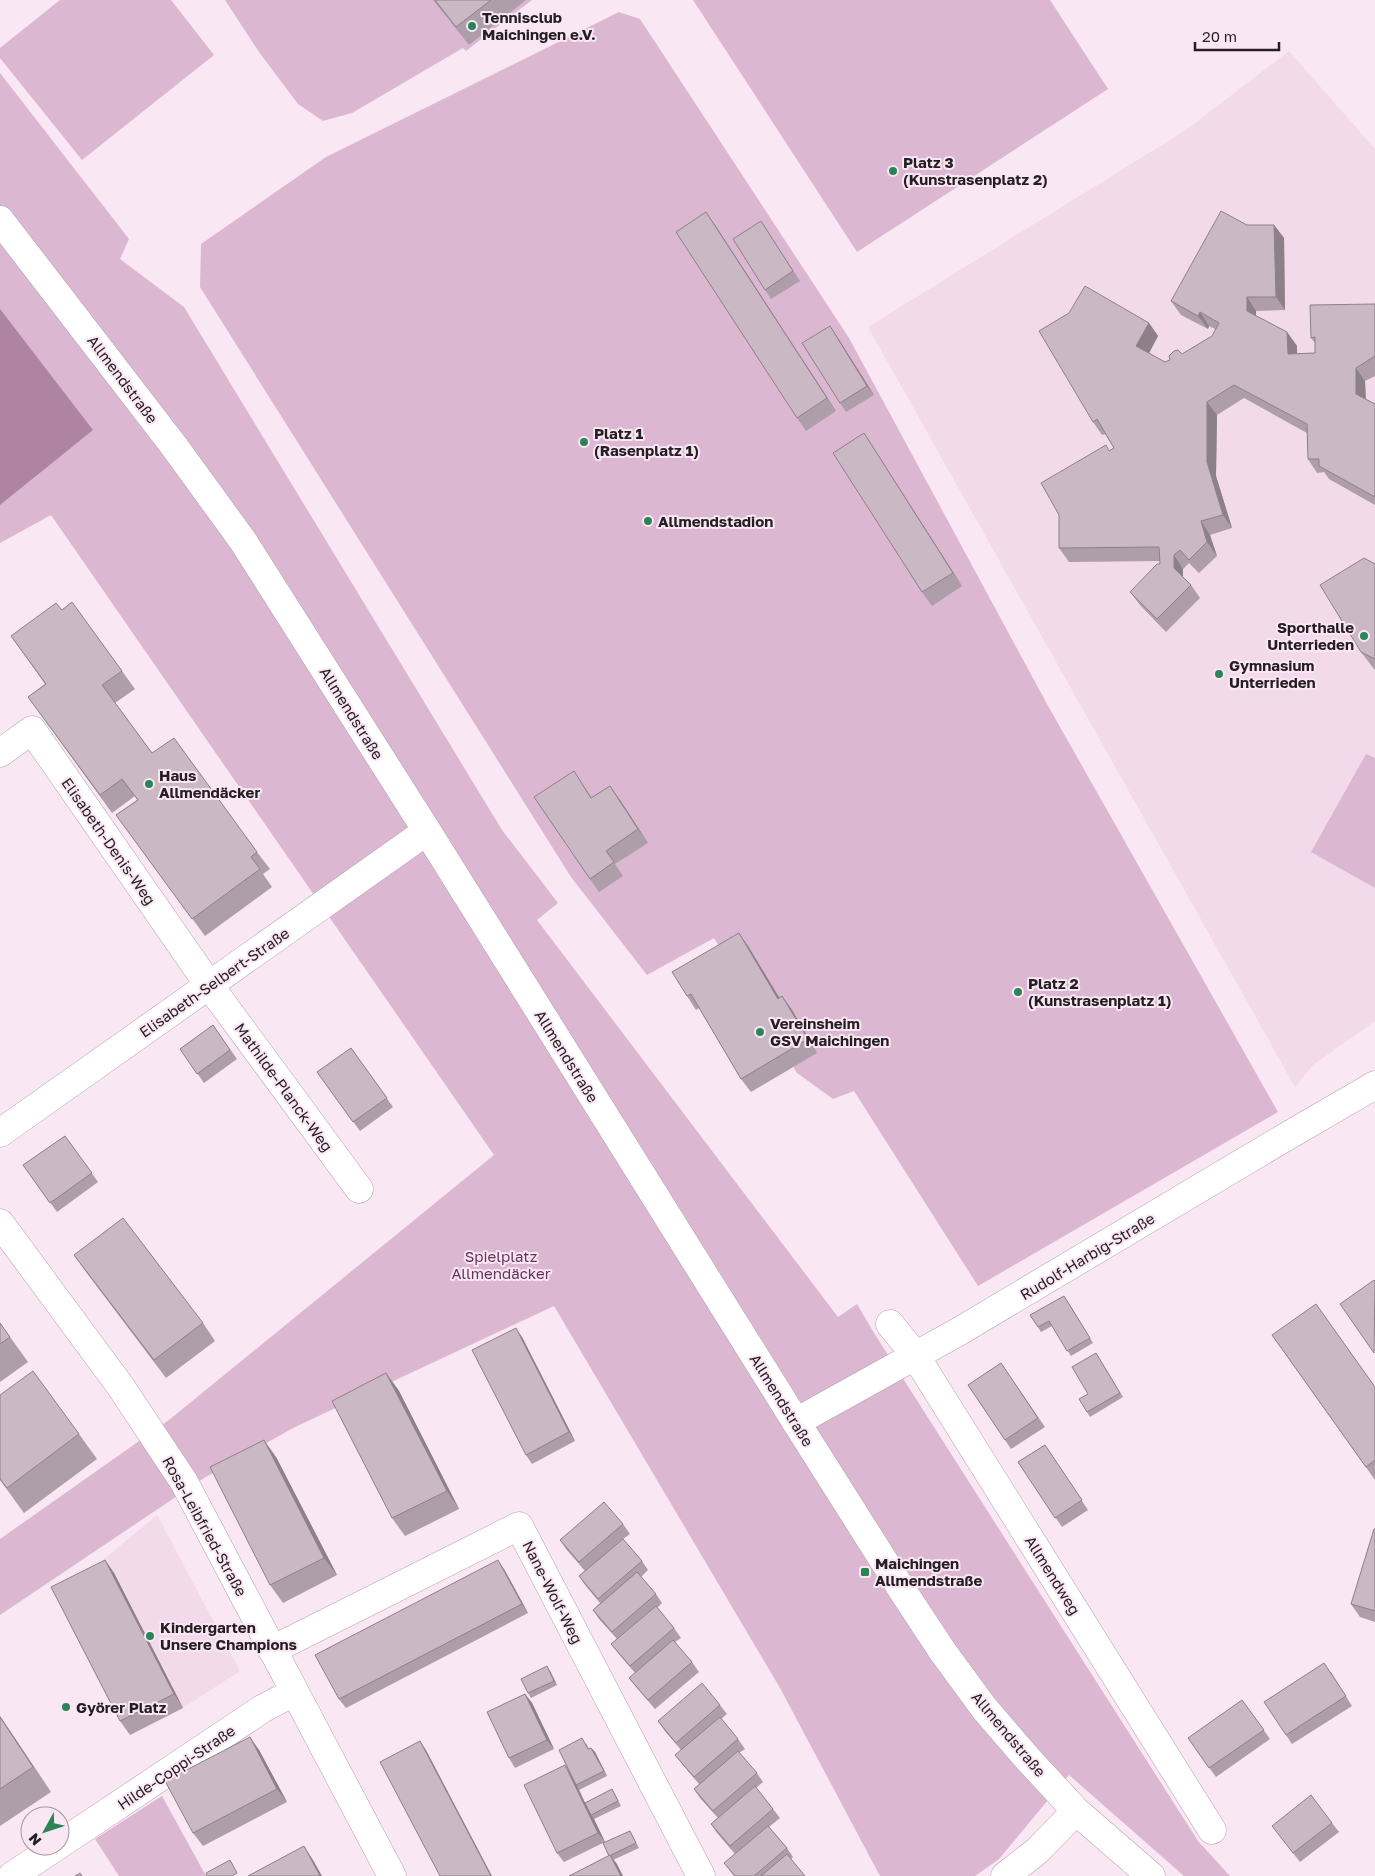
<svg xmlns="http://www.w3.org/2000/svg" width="1375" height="1876" font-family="'Golos Text',sans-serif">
	<rect width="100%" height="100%" fill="#f9e7f3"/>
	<g fill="#f2daea">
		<path d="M1289,51l86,98v872l-62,44 -18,22 -427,-760 318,-197z"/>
		<path d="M157,1515l83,156 -57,37 -53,27 -69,-135 1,-6z"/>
	</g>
	<g fill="#dcb7d1">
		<path d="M60,0h111l43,55 -132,105 -82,-102v-10z"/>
		<path d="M225,0h307l-66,51 -3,-3 -111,65 -29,8 -25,-17 -39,-52z"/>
		<path d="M693,0h357l58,89 -251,163z"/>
		<path d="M619,12l21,7 209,319 198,366 231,408 -300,174 -124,-195 -21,8 -36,-26 -83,-135 -67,37 -76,-98 -371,-590 1,-43 125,-87z"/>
		<path d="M0,73l129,166 -9,20 64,48 318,523 56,73 -21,17 301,397 19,-13 17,29 324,508 32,35h-46l-115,-101 -70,84 -24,17h-95l-100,-188 -226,-382 -261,122 -89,50 -204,137v-76l169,-119 325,-265 -443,-640 -51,28z"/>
		<path d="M1366,754l9,4v130l-64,-36z"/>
		<path d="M162,1796l44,80h-87l-24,-37z"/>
	</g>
	<path fill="#af84a2" d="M0,309l93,121 -93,75z"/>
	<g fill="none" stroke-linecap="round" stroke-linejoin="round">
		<g stroke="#b3a2ad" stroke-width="29">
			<g id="street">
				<path d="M0,753l32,-23 177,255 150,204"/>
				<path d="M0,1133l427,-302"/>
				<path d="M0,1223l121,164 63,95 208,394"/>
				<path d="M890,1324l25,31 297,475"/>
				<path d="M796,1422l162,-90 326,-194 91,-53"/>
				<path d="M272,1650l247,-124 182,350"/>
				<path d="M60,1844l202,-135 32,-17"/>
				<path d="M12,1876l45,-30"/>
				<path d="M1005,1876l32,-25 39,-40"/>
			</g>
		</g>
		<g stroke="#b3a2ad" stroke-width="29">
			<path id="secondary" d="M0,220l174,226 69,95 184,290 369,591 110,174 37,56 41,56 43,50 49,53 75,65"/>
		</g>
		<use href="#street" stroke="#fff" stroke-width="28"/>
		<use href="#secondary" stroke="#fff" stroke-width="28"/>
	</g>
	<g fill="#ae9ea9">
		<path d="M433,0h93l-57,45z"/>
		<path d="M715,225l121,186 -30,20 -9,-13z"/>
		<path d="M1247,225h27l10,13 1,72 -29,1v5l31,16 10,14v8l18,-1v-10l-4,-5 64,-34v72l-10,5 1,18 9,5v101l-46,-26 -5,-7 -7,1 -9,-14 -1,-26 -63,-35 -27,17 -1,61 16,52 -22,7 7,21 -18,17 -10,-10 -6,6v8l8,8 9,13 -34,34 -26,-27 -10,-13 30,-28v-3l-91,1 -10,-14 51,-98 4,-2 -9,-14 -3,1 -9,-13 56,-99 9,13 -9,17 16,9 17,-8 30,-18 3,-7 -6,-3 -1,3 -27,-14 -10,-14z"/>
		<path d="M767,230l33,51 -29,18 -6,-9z"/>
		<path d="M836,335l38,60 -28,17 -6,-9z"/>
		<path d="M864,433l98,153 -30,20 -10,-14z"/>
		<path d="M1375,564v106l-1,-1 -13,-17z"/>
		<path d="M62,610l60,61 13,18 -20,14 37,50 105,99 13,17 -7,5 9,13 -67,49 -89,-121 21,-15 -2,-4 -23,17 -84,-116 17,-13 -34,-48z"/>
		<path d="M574,771l18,27 28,2 28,43 -33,21 8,12 -24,16 -65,-95z"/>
		<path d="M748,946l31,52 3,-2 10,14 25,43 -66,39 -10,-13 -42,-71 -3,2 -9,-14z"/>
		<path d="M213,1025l24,34 -33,24 -24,-34z"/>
		<path d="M351,1048l42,59 -33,24 -43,-59z"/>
		<path d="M65,1136l33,46 -41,30 -34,-47z"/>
		<path d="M74,1255l129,68 12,18 -49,37 -80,-106z"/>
		<path d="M1067,1300l26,43 -22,13 -19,-30 -11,6 -11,-17z"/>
		<path d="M0,1323l28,39 -28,20z"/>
		<path d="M1272,1335l103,52v93z"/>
		<path d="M522,1337l53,104 -43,23 -6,-9z"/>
		<path d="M1096,1353l27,44 -33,20 -3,-5 1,-18z"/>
		<path d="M1001,1363l44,64 -34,22 -43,-64z"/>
		<path d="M386,1373l13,18 60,118 -54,27 -13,-18z"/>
		<path d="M0,1395l79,39 18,25 -73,54 -24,-33z"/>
		<path d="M1045,1445l43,65 -26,17 -44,-65z"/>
		<path d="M276,1457l61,118 -54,28 -13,-18z"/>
		<path d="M623,1524l7,10 -7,5 19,22 6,9 -7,7 15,17 6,9 -5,5 17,20 7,10 -6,4 17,20 7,10 -44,37 -19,-22 -7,-9 6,-5 -17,-20 -7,-9 6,-5 -18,-20 -6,-9 7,-7 -15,-18 -6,-9 6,-5 -19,-22 -6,-9z"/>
		<path d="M1375,1529v93l-15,-5 -9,-13z"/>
		<path d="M105,1560l9,13 69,135 -53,27 -10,-14z"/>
		<path d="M504,1569l24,44 -182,95 -7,-9z"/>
		<path d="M550,1671l7,14 -26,13 -3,-5z"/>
		<path d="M1331,1672l21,34 -60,38 -6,-9z"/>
		<path d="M525,1694l7,9 22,46 -39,19 -6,-10z"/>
		<path d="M1242,1700l28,39 -54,38 -28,-39z"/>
		<path d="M720,1705l7,9 -6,5 17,20 7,10 -6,4 18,20 6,9 -7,6 17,21 7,9 -11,9 18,21 6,9 -2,2 14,17h-71l-10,-13 11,-9 -18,-21 -6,-9 7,-6 -18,-20 -6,-9 5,-5 -17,-20 -7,-9 6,-5 -17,-20 -6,-9z"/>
		<path d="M0,1716l51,76 -51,34z"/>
		<path d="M586,1743l3,6 2,-1 4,4 12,24 -28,14 -1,-3 7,16 27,-14 3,5 6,12 -27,13 11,23 -41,20 -7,-9 12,-82z"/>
		<path d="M259,1750l28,52 -84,44 -10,-13z"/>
		<path d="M1332,1823l7,9 -39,30 -28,-36z"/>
		<path d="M630,1831l9,17 -26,12 10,16h-53l39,-20z"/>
	</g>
	<g fill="#8d8189">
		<path d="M706,212l9,13 121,186 -9,-13z"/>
		<path d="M1274,225l10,13 1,72 -9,-13z"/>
		<path d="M1247,297l9,14v13l-9,-13z"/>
		<path d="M1200,312l9,14 -1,3 -10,-13z"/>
		<path d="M1149,323l9,13 -12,23 -10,-13z"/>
		<path d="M830,326l6,9 38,60 -7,-9z"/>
		<path d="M1287,332l10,14v21l-9,-13z"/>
		<path d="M1356,368l9,13 1,27 -10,-14z"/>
		<path d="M1207,402l10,13 -1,61 16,52 -9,-13 -16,-53z"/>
		<path d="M864,433l9,14 89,139 -9,-13z"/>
		<path d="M1201,521l9,14 7,21 -10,-14z"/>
		<path d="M1174,555l9,14v12l-9,-13z"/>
		<path d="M610,786l10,14 28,43 -10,-14z"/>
		<path d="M739,933l9,13 40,66 -10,-13z"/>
		<path d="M782,996l10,14 25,43 -9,-14z"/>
		<path d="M516,1328l6,9 53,104 -6,-9z"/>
		<path d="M386,1373l13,18 60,118 -12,-18z"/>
		<path d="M264,1440l12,17 61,118 -13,-17z"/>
		<path d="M105,1560l9,13 69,135 -9,-14z"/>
		<path d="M498,1560l6,9 24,44 -6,-9z"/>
		<path d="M547,1666l3,5 7,14 -3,-4z"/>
		<path d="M525,1694l7,9 22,46 -7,-9z"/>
		<path d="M0,1716l51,76 -51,-75z"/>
		<path d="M250,1737l9,13 28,52 -10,-13z"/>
		<path d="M420,1741l6,9 66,126h-1z"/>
		<path d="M591,1748l4,4 12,24 -3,-5z"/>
		<path d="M565,1765l6,9 20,41 3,4 11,23 -7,-9z"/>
		<path d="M304,1846l9,14 9,16h-2z"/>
		<path d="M610,1855l7,9 6,12h-2z"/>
	</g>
	<g fill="#cab8c4" stroke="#8d8189">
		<path d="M435,0h56l-35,27z"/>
		<path d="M1221,211l26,14h27l2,72h-29v14l40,21 1,22 27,-1v-16l-4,1 -1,-33 65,-1v52l-19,12v26l19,10v93l-56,-31v-7h-11l-1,-35 -73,-39 -27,17v60l16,53 -22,6 6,21 -18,18 -9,-10 -6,5v13l17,17 -34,34 -27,-27 27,-28h3l-1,-17 -100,1v-33l-18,-32 65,-38 3,6 5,-3 -17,-29 -4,3 -54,-91 30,-18 16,-27 64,37 -13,23 29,16 5,-2 -1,-4 5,-5 4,-1 4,4 30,-18 7,-13 -19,-11 -2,4 -27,-15z"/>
		<path d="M706,212l121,186 -30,20 -121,-186z"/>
		<path d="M761,221l32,50 -28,19 -32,-51z"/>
		<path d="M830,326l37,60 -27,17 -38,-60z"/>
		<path d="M864,433l89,140 -31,19 -89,-139z"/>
		<path d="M1364,558l11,6v95l-14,-7 -41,-67z"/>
		<path d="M72,602l50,69 -20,14 50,68 22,-15 83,114 -6,5 9,12 -68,50 -76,-104 22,-15 -16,-21 -22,16 -72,-98 18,-13 -35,-48 45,-33 6,7z"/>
		<path d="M574,771l17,27 19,-12 28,43 -32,22 8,11 -24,17 -56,-82z"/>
		<path d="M739,933l39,66 4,-3 26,43 -67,40 -50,-85 -4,2 -15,-24z"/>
		<path d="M213,1025l17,25 -33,24 -17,-25z"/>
		<path d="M351,1048l36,50 -34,24 -36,-50z"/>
		<path d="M65,1136l27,37 -42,30 -27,-38z"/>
		<path d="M123,1218l80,105 -49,37 -80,-105z"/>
		<path d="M1374,1280l1,2 -1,71 -34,-49z"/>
		<path d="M1064,1296l26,42 -23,13 -18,-30 -11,6 -8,-12z"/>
		<path d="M1316,1304l59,83v73l-9,7 -94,-132z"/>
		<path d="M0,1323l10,14 -10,7z"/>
		<path d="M516,1328l53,104 -43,23 -54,-105z"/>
		<path d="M1096,1353l24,40 -33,19 -8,-13 9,-5 -16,-27z"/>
		<path d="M1001,1363l37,55 -33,22 -37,-55z"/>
		<path d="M33,1371l46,63 -72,54 -7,-9v-84z"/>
		<path d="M386,1373l61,118 -55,27 -60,-117z"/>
		<path d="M264,1440l60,118 -54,27 -60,-118z"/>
		<path d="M1045,1445l37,55 -27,18 -37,-56z"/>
		<path d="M604,1502l19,22 -44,38 -19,-22z"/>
		<path d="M1374,1529h1v82l-24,-7z"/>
		<path d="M623,1539l19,22 -44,38 -19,-23z"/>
		<path d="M105,1560l69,134 -54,27 -69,-134z"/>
		<path d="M498,1560l24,44 -183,95 -24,-44z"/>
		<path d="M637,1572l19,22 -44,38 -19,-22z"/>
		<path d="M656,1606l18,22 -44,38 -19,-22z"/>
		<path d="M673,1640l19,22 -44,38 -19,-22z"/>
		<path d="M1324,1663l22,33 -60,39 -22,-33z"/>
		<path d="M547,1666l7,15 -26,12 -7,-14z"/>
		<path d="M702,1683l18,22 -44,38 -18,-22z"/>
		<path d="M525,1694l22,46 -38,18 -22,-46z"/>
		<path d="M1242,1700l22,30 -55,38 -21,-30z"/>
		<path d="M0,1717l33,50 -33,22z"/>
		<path d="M720,1717l18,22 -44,38 -19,-22z"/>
		<path d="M250,1737l27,52 -84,44 -28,-52z"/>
		<path d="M582,1738l6,11 3,-1 13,23 -28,14 -17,-35z"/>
		<path d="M420,1741l71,135h-51l-60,-114z"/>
		<path d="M738,1751l19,22 -44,38 -19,-22z"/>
		<path d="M565,1765l33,68 -41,20 -33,-68z"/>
		<path d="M755,1786l18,23 -43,37 -19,-22z"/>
		<path d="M612,1789l6,12 -27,14 -6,-12z"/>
		<path d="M1311,1795l21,28 -39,30 -21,-27z"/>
		<path d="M768,1826l19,22 -33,28h-19l-11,-13z"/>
		<path d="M630,1831l6,12 -27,13 -6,-13z"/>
		<path d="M304,1846l16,30h-72z"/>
		<path d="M787,1854l18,22h-44z"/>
		<path d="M610,1855l11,21h-52z"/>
		<path d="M230,1860l7,13 -5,3h-25l-1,-3z"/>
		<path d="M80,1873l2,3h-7z"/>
	</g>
	<g fill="#2c8357" stroke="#f9e7f3" stroke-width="2">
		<circle cx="472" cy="26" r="5"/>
		<circle cx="893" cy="171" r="5"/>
		<circle cx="584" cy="442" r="5"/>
		<circle cx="648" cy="521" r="5"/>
		<circle cx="1364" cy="636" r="5"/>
		<circle cx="1219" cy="674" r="5"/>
		<circle cx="149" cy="784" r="5"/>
		<circle cx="1018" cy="992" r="5"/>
		<circle cx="760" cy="1032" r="5"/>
		<rect x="860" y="1567" width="10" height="10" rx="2.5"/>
		<circle cx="150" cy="1636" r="5"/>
		<circle cx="66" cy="1707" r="5"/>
	</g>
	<g text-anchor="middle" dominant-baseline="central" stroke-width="4" stroke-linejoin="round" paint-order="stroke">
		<g font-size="15" font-weight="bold" fill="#251e22" stroke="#f9e7f3" text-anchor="start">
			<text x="482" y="17">Tennisclub<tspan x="482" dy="17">Maichingen e.V.</tspan></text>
			<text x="903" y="162">Platz 3<tspan x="903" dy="17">(Kunstrasenplatz 2)</tspan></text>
			<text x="594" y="433">Platz 1<tspan x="594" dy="17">(Rasenplatz 1)</tspan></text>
			<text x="658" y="521">Allmendstadion</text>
			<text x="1354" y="627" text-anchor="end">Sporthalle<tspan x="1354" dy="17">Unterrieden</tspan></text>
			<text x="1229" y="665">Gymnasium<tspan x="1229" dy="17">Unterrieden</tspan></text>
			<text x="159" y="775">Haus<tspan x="159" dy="17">Allmendäcker</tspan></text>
			<text x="1028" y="983">Platz 2<tspan x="1028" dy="17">(Kunstrasenplatz 1)</tspan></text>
			<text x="770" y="1023">Vereinsheim<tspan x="770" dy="17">GSV Maichingen</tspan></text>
			<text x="875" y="1563">Maichingen<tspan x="875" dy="17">Allmendstraße</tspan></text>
			<text x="160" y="1627">Kindergarten<tspan x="160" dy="17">Unsere Champions</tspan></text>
			<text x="76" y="1707">Györer Platz</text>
		</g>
		<g font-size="15" fill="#251e22" stroke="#f9e7f3">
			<text transform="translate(123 379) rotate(53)">Allmendstraße</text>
			<text transform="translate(352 713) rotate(58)">Allmendstraße</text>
			<text transform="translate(109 841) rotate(55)">Elisabeth-Denis-Weg</text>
			<text transform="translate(214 982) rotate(-35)">Elisabeth-Selbert-Straße</text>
			<text transform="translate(567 1056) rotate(58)">Allmendstraße</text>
			<text transform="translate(284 1087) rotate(54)">Mathilde-Planck-Weg</text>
			<text transform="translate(1087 1256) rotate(-31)">Rudolf-Harbig-Straße</text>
			<text transform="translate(782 1400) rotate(58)">Allmendstraße</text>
			<text transform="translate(205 1526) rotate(61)">Rosa-Leibfried-Straße</text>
			<text transform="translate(1053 1575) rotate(58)">Allmendweg</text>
			<text transform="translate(553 1592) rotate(63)">Nane-Wolf-Weg</text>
			<text transform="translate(1009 1734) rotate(50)">Allmendstraße</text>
			<text transform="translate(176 1767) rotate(-34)">Hilde-Coppi-Straße</text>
		</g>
		<g font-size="15" fill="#67315a" stroke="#f9e7f3">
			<text x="501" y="1256">Spielplatz<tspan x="501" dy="17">Allmendäcker</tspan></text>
		</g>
	</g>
	<g transform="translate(45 1831) rotate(230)"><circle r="24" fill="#f9e7f3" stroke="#a4979f"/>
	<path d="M0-4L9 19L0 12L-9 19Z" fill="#2c8357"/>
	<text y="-8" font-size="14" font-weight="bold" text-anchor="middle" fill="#251e22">N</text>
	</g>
	<path d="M1195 42v8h84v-8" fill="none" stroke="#251e22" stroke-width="2.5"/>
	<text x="1202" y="42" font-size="15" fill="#251e22" stroke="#f9e7f3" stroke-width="4" paint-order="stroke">20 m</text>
</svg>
